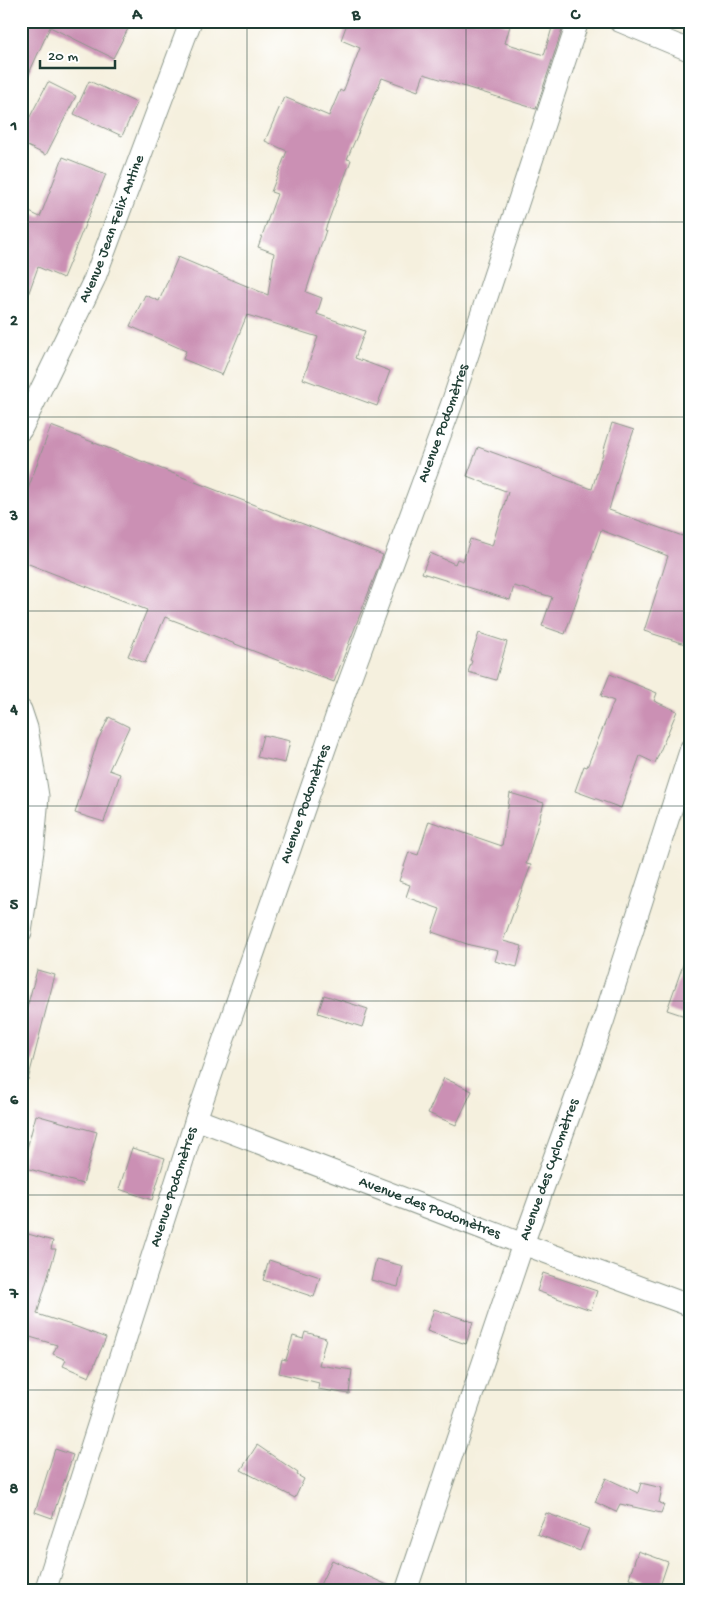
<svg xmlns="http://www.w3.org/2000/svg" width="712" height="1612" font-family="'Gochi Hand',sans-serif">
	<rect width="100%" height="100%" fill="#fff"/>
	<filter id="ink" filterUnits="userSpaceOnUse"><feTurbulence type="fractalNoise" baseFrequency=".02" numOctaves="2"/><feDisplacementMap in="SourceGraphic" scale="10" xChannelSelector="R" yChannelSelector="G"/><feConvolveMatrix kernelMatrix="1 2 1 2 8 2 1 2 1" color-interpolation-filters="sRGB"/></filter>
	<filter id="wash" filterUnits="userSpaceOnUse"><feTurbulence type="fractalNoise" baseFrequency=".0096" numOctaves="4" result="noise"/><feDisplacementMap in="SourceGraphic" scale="20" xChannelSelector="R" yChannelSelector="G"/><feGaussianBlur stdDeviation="1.12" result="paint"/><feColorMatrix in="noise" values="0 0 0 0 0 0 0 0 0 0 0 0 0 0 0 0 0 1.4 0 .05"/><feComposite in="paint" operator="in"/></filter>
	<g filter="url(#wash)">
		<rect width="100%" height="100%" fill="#f5f0de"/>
		<g id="blocks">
			<g fill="#cb90b4">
				<path d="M21,21h111l-19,37 -63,-31 -29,64z"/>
				<path d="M348,21h148l14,5 -5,17 39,12 10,-34h11l-29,88 -112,-35 -6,17 -36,-13 -35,81 4,1 -26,70h1l-20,62 16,6 -5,16 48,17 -10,27 35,13 -13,35 -74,-27 15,-42 -71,-22 -25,60 -39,-16 3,-8 -56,-25 15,-31 14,6 19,-44 90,38 6,-42 -16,-6 19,-53 -6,-2 16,-41 -22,-10 19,-44 45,19 11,-26 3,2 17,-44 -19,-8z"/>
				<path d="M89,81l48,22 -15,33 -48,-22z"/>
				<path d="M48,82l28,14 -30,59 -25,-12v-9z"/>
				<path d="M63,157l43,17 -43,104 -25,-11 -14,39 -3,-1v-97l19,9z"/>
				<path d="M612,423l22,7 -12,33 -13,47 82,29v89l-6,16 -41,-13 24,-75 -67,-26 -36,104 -23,-8 10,-29 -38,-11 -4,14 -88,-27 8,-20 25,11 2,-5 6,2 7,-22 22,7 16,-54 -41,-16 11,-29 114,42z"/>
				<path d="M51,426l332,129 -49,127 -169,-65 -20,46 -17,-7 19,-46 -126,-49v-53z"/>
				<path d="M479,633l28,9 -11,38 -28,-8 4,-11 -2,-1z"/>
				<path d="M610,674l47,19 -3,8 23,10 -22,52 -15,-7 -19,52 -46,-17 9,-25 3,1 27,-66 -13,-5z"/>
				<path d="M109,717l20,10 -20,43 11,4 -16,48 -29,-9 23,-73z"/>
				<path d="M263,735l27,6 -5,22 -28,-6z"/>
				<path d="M510,793l34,10 -18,61 5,1 -28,76 19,5 -5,21 -22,-6 3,-10 -28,-6 -38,-13 8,-23 -34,-12 4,-12 -11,-4 10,-29 9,3 11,-34 73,25z"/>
				<path d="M688,951l3,1v66l-24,-8z"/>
				<path d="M37,970l18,5 -27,105 -7,-1v-49z"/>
				<path d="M324,995l44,14 -6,18 -44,-14z"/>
				<path d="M444,1078l28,13 -16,34 -28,-12z"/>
				<path d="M36,1115l61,17 -14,52 -61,-17z"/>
				<path d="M132,1148l33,10 -13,42 -33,-11z"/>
				<path d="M21,1232l32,9 -2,8h5l-19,65 37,12 32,12 -17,39 -26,-11 3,-6 -13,-6 4,-9 -27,-8 -3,11h-6z"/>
				<path d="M376,1259l27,7 -5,21 -27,-7z"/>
				<path d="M269,1260l51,17 -6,20 -51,-17z"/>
				<path d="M543,1273l54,18 -6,19 -54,-19z"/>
				<path d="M434,1309l39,13 -7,22 -39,-13z"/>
				<path d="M305,1332l21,6 -7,27 33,5 -3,24 -31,-5 1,-6 -40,-10 3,-14 4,1 7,-24 10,3z"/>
				<path d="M257,1445l41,28 -1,2 7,4 -9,19 -54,-28z"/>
				<path d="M55,1449l18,6 -21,63 -17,-6z"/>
				<path d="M606,1478l32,15 3,-10 21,5 -3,15 5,2 -3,8 -41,-9 -4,8 -21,-10z"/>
				<path d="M546,1513l43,16 -9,22 -43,-17z"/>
				<path d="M638,1551l30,11 -9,27 -30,-11z"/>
				<path d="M332,1560l62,28v3h-77z"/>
			</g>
		</g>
	</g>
	<g filter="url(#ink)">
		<use href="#blocks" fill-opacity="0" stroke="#8a9689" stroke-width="1"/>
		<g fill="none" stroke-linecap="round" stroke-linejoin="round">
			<g stroke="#8a9689" stroke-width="23">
				<g id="street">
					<path d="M619,21l72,30"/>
					<path id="s1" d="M21,430l73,-150 97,-259"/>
					<path d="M21,710l6,18 11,68 -4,48 -13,88"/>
					<path id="s2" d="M196,1119l327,125 168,62"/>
					<path id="s3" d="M45,1591l151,-472 140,-402 116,-314 126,-382"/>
					<path id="s4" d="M406,1591l117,-347 80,-222 88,-274"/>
				</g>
			</g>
			<use href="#street" stroke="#fff" stroke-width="21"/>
		</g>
	</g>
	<path fill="none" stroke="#1f3d34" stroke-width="1" stroke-opacity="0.55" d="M247,21v1570M466,21v1570M21,222h670M21,417h670M21,611h670M21,806h670M21,1001h670M21,1195h670M21,1390h670"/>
	<g text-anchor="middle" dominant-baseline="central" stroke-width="4.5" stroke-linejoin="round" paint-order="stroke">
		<g font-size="15" fill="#1f3d34" stroke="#fff">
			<text stroke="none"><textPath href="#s1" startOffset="221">Avenue Jean Felix Antine</textPath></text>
			<text stroke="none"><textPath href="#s3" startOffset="1234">Avenue Podomètres</textPath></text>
			<text stroke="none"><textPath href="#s3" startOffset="829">Avenue Podomètres</textPath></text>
			<text stroke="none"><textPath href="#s4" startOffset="445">Avenue des Cyclomètres</textPath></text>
			<text stroke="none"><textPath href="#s3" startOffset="424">Avenue Podomètres</textPath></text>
			<text stroke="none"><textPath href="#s2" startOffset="250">Avenue des Podomètres</textPath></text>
		</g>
	</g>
	<rect width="712" height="1612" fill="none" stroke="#fff" stroke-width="55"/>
	<path d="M40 60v8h75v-8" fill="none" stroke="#1f3d34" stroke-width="2.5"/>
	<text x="48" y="60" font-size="15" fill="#1f3d34" stroke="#ffffff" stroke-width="4" paint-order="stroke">20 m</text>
	<rect x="28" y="28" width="656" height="1556" fill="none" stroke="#1f3d34" stroke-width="2"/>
	<g font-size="16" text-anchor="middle" font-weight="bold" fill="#1f3d34">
		<text x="137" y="19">A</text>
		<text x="356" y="19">B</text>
		<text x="575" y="19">C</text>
		<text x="14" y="130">1</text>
		<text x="14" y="325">2</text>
		<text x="14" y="520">3</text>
		<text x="14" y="714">4</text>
		<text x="14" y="909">5</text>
		<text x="14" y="1104">6</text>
		<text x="14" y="1298">7</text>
		<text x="14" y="1493">8</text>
	</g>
</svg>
